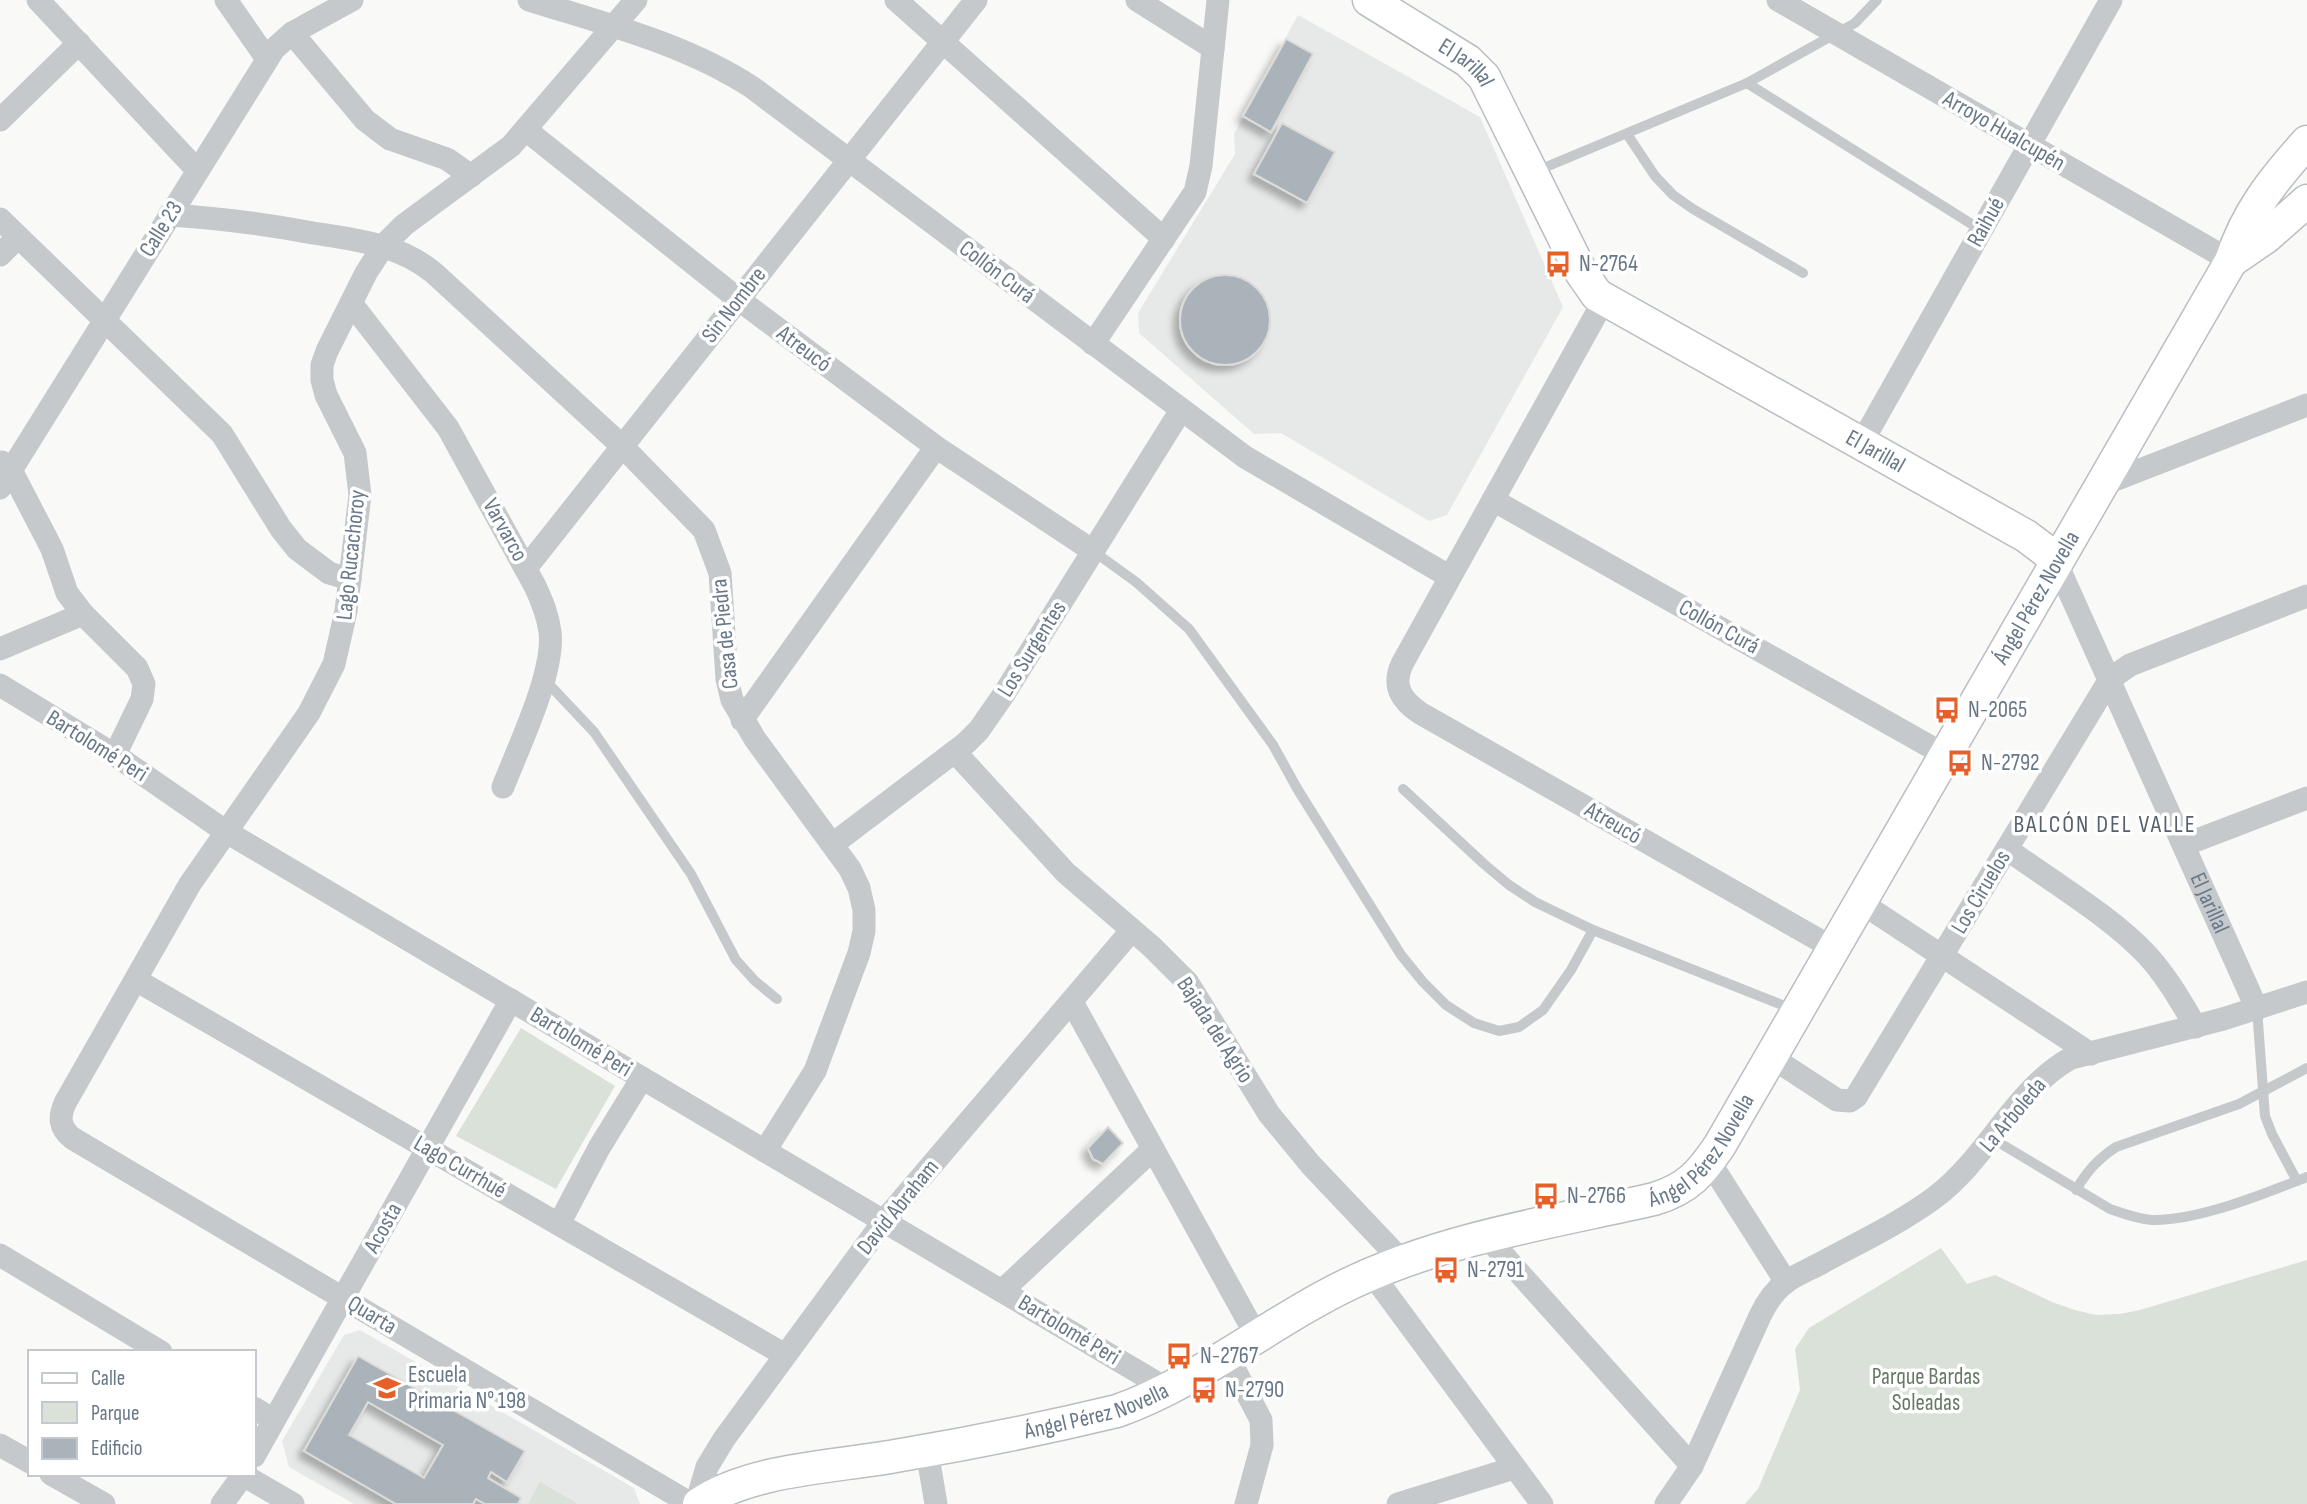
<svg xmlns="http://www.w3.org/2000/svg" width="2307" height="1504" font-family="'Sofia Sans Condensed',sans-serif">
	<defs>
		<filter id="shadow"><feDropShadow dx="-6" dy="6" stdDeviation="3.5" flood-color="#0004"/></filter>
	</defs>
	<rect width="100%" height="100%" fill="#f9f9f7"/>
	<g fill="#e7e8e8">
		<path d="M1298,15l182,102 83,190 -116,208 -18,6 -148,-88 -27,1 -115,-101 -1,-20 97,-159 -1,-20z"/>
		<path d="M360,1330l274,158 6,16h-286l-65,-37 -7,-26 62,-106z"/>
	</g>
	<g fill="#dae1d8">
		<path d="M521,1028l94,58 -59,103 -100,-53z"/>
		<path d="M1941,1248l26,36 28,-9 57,27 23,8 21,5 24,-1 20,-4 167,-50v244h-562l13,-15 42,-99 -5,-41 14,-21z"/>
		<path d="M540,1482l38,22h-50z"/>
	</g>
	<g fill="#abb3ba" stroke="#dbdbd9" stroke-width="2" fill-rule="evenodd" filter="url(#shadow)">
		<path d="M1286,39l27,15 -42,78 -28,-16z"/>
		<path d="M1282,123l53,29 -28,51 -53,-29z"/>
		<circle cx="1225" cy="320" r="45"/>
		<path d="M1108,1127l15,16 -20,21 -10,-5 -5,-11z"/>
		<path d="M358,1356l167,95 -18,31 -16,-10 -3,6 33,20 -3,6h-33l-9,-5 -3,5h-77l-92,-53zM368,1402l75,43 -19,33 -75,-43z"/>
	</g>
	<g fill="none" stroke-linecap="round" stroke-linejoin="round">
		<g stroke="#b9bec3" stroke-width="35">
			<g id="secondary">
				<path id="s2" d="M1369,0l99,61 16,16 97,195 16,23 429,241 20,15 10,11"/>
				<path d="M2231,261l35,-24 41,-36"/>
				<path id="s3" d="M699,1504c53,-36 139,-37 202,-49 72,-12 145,-27 216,-44 84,-30 154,-90 234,-128 95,-45 202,-61 303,-84 34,-10 47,-26 66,-54l511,-884c16,-49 42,-81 76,-119"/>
			</g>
		</g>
		<g stroke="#c5c9cc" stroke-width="10">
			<path d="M1747,83l234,147"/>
			<path d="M1627,134l28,42 18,19 20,14 110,64"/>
			<path d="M1534,172l213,-89 108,-60 22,-23"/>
			<path d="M1093,551l43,31 53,47 84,116 25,45 103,165 22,27 23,23 28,18 25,8 20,-4 24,-17 28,-40 22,-40"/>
			<path d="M544,679l50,53 97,142 45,86 19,21 22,18"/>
			<path d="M1403,789l81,75 25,21 26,17 58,28 202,80"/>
			<path d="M2257,1009l8,107 7,18 25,47"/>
			<path d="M1993,1139l117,70c14,5 27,10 42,11 46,1 112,-26 155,-43"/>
			<path d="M2076,1190c11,-19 22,-31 40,-43l123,-43 68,-36"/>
		</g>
		<g stroke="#c5c9cc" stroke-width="23">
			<path d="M38,0l159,170"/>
			<path d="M226,0l41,59"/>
			<path d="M529,0c76,24 157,44 224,88l492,369 205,120"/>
			<path d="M636,0l-125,146 -107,79 -20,20 -18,28 -39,78 -5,14v15l4,15 29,58 5,42 -14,116 -12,53 -25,49 -119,171 -125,219c-6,14 -6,24 7,35l619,366"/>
			<path d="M896,0l268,239"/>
			<path d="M1137,0l76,48"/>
			<path d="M1778,0l453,261"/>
			<path d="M292,33l73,87 25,19 57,20 24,17"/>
			<path d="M0,120l79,-77"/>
			<path d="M526,130l212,169 198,148 157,104"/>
			<path d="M169,215c50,3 96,9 144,18 44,7 86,11 121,40l188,173 82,84 16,43 7,106 5,21 23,39 95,130 9,19 5,22v21l-5,22 -44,118 -50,80"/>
			<path d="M0,219l222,215 59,95 16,20 32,24 21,6"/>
			<path d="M0,255l18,-18"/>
			<path d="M1604,300l-202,364c-10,22 -1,36 18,49l413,235"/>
			<path d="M351,303l97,125 87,158c7,15 13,29 15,46 5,40 -32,116 -47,155"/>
			<path d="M1093,344l102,-152 6,-26 17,-166"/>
			<path d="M1861,444l250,-444"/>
			<path d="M2,462l9,8 41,79 15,44 16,21 54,54 7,16 -2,15 -27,56"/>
			<path d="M2099,486l208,-81"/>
			<path d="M0,488l274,-439 18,-16 60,-33"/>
			<path d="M1493,500l452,255"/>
			<path id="s1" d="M2056,562l201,447"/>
			<path d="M526,568l450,-568"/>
			<path d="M0,649l83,-35"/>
			<path d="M0,685l115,70 110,76 942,558"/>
			<path d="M742,720l194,-273"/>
			<path d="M955,752l111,121 86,74 36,36 81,131 42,51 91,96"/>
			<path d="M833,844l133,-101 13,-13 25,-36 177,-284"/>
			<path d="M2184,845l123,-47"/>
			<path d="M2007,849c44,32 105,68 141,107 19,21 33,46 48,71"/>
			<path d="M1860,902l231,152"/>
			<path d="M136,980l649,375"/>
			<path d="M1072,1002l185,335"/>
			<path d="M1771,1057l66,43 13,1 6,-4 254,-418 20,-14 177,-69"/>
			<path d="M1709,1161l77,121"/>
			<path d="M559,1224l40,-76 43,-70"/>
			<path d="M1487,1237l205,229"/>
			<path d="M0,1255l161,97"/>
			<path d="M1372,1274l170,230"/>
			<path d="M1002,1291l151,-142"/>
			<path d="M1227,1355l34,65 1,25 -16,59"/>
			<path d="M254,1408l20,12"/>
			<path d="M0,1445l30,17"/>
			<path d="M927,1451l9,53"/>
			<path d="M254,1456l257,-456"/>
			<path d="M51,1474l53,30"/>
			<path d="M243,1475l50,29"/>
			<path d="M222,1504l22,-30"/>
			<path d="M696,1504l11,-37 17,-28 160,-218 248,-291"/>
			<path d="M1398,1504l116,-36"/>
			<path d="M1666,1504l26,-38 68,-150c6,-13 14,-25 26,-34 11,-8 25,-13 37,-20 37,-20 77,-39 111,-64 53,-39 81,-109 137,-140l152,-39 84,-27"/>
		</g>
		<use href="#secondary" stroke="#fff" stroke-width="32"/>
	</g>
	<defs>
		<g id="bus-bare" transform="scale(2.1)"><path d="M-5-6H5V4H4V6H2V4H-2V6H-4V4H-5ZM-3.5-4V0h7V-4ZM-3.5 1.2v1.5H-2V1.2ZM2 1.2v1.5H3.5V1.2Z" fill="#e6612a" stroke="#fff" stroke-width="2.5" paint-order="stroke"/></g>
		<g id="school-bare" transform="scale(2.1)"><path d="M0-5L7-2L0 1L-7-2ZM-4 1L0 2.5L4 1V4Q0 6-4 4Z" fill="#e6612a" stroke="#fff" stroke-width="2.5" paint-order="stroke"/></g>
	</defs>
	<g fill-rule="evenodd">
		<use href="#bus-bare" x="1558" y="264"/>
		<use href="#bus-bare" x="1947" y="710"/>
		<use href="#bus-bare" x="1960" y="763"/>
		<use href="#bus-bare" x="1546" y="1196"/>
		<use href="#bus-bare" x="1446" y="1270"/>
		<use href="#bus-bare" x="1179" y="1356"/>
		<use href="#school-bare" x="387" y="1388"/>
		<use href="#bus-bare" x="1204" y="1390"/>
	</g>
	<g text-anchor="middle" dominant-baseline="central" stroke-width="7" stroke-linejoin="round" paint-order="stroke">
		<g font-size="23" fill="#687888" stroke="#fff">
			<text stroke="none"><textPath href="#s2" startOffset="116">El Jarillal</textPath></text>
			<text transform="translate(2004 131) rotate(30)">Arroyo Hualcupén</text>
			<text transform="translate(1986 222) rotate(-61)">Raihué</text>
			<text transform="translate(161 229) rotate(-58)">Calle 23</text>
			<text transform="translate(997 272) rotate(37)">Collón Curá</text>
			<text transform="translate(734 305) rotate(-52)">Sin Nombre</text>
			<text transform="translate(804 349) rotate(37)">Atreucó</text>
			<text stroke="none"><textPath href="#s2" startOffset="704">El Jarillal</textPath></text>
			<text transform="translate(505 530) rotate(61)">Varvarco</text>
			<text transform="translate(351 555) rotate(-84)">Lago Rucachoroy</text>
			<text stroke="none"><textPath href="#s3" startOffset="1732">Ángel Pérez Novella</textPath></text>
			<text transform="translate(1719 627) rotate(29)">Collón Curá</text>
			<text transform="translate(725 634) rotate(-96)">Casa de Piedra</text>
			<text transform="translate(1032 649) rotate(-58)">Los Surgentes</text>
			<text transform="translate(97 746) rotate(32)">Bartolomé Peri</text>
			<text transform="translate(1613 823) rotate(30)">Atreucó</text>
			<text transform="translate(1981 892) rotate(-59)">Los Ciruelos</text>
			<text stroke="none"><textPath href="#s1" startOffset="374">El Jarillal</textPath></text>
			<text transform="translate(1215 1030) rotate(57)">Bajada del Agrio</text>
			<text transform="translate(581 1042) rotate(31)">Bartolomé Peri</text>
			<text transform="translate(2013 1115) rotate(-50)">La Arboleda</text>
			<text stroke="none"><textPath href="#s3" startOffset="1082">Ángel Pérez Novella</textPath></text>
			<text transform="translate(460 1167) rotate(30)">Lago Currhué</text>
			<text transform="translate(898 1207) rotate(-51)">David Abraham</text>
			<text transform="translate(383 1228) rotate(-61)">Acosta</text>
			<text transform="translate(372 1315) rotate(31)">Quarta</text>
			<text transform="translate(1069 1330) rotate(31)">Bartolomé Peri</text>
			<text stroke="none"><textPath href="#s3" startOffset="410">Ángel Pérez Novella</textPath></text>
		</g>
		<g font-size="23" fill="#687888" stroke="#fff" text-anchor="start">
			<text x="1579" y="264">N-2764</text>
			<text x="1968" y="710">N-2065</text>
			<text x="1981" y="763">N-2792</text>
			<text x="1567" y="1196">N-2766</text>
			<text x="1467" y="1270">N-2791</text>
			<text x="1200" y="1356">N-2767</text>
			<text x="408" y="1375">Escuela<tspan x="408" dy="26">Primaria N° 198</tspan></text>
			<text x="1225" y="1390">N-2790</text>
		</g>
		<g font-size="23" fill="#667a63" stroke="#fff">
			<text x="1926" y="1377">Parque Bardas<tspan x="1926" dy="26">Soleadas</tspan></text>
		</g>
		<g font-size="24" letter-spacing="2" fill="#56616d" stroke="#fff">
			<text x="2105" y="824">BALCÓN DEL VALLE</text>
		</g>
	</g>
	<rect x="28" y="1350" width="228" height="126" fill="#ffffff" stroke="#c3c9cf" stroke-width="2"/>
	<rect x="42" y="1373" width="35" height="10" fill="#ffffff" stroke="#c3c9cf" stroke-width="2"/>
	<text x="91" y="1385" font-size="21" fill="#687888">Calle</text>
	<rect x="42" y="1402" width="35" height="21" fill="#dae1d8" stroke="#c3c9cf" stroke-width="2"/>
	<text x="91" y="1420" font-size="21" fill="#687888">Parque</text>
	<rect x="42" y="1438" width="35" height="21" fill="#abb3ba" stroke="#c3c9cf" stroke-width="2"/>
	<text x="91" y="1455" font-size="21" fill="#687888">Edificio</text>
</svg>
